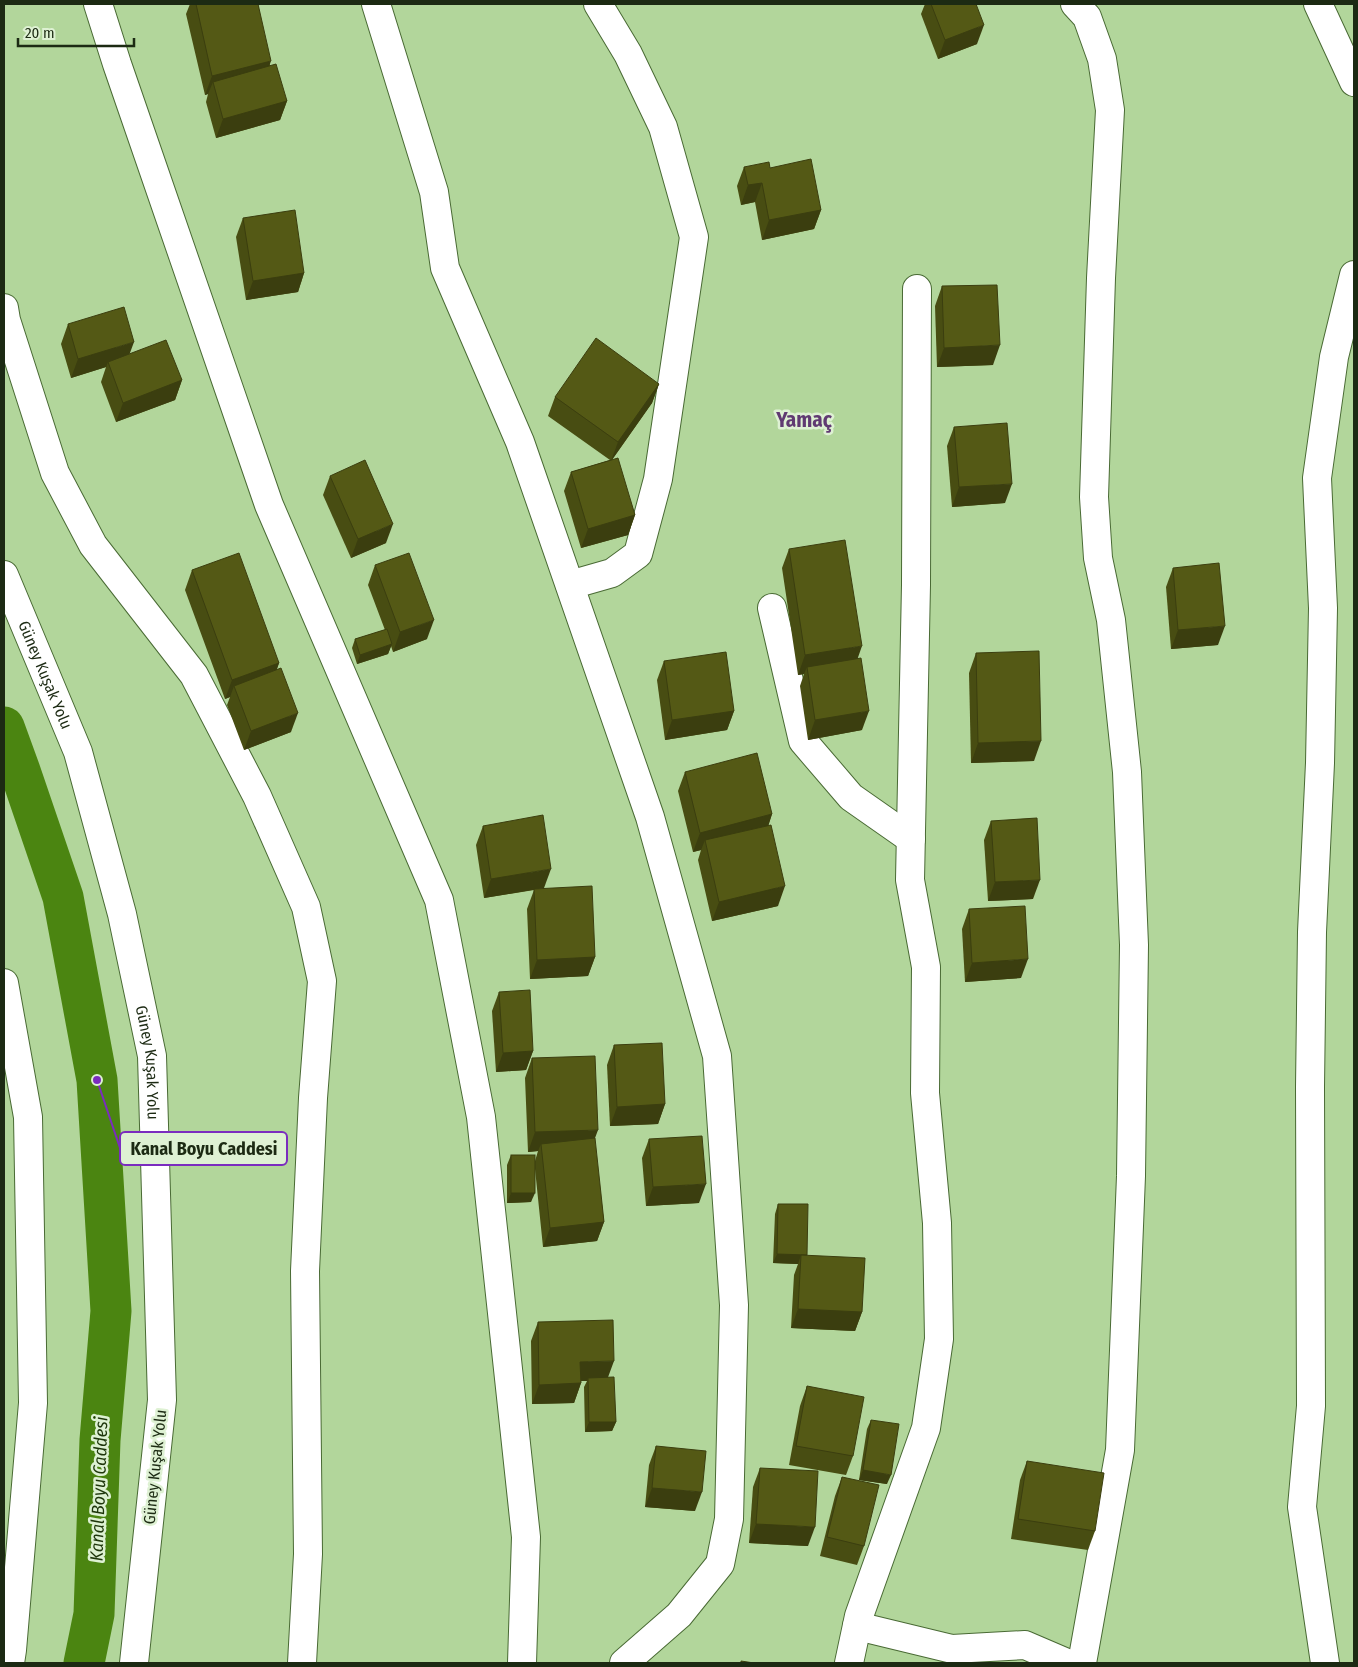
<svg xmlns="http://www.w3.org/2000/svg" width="1358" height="1667" font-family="'Fira Sans Condensed',sans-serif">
	<rect width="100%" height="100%" fill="#b2d69b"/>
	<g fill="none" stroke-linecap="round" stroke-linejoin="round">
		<path stroke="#4b8511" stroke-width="41" d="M4,727l16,44 43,126 34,183 14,231 -11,129 -6,174 -10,49"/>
		<g stroke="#496a34" stroke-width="30">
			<g id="minor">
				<path d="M98,4l19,60 152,441 170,395 42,217 45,420 -4,126"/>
				<path d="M376,4l58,188 11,76 75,174 130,375 67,239 17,249 -5,214 -9,45 -41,51 -55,48"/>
				<path d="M1075,4l12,13 15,42 8,51 -9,168 -7,219 4,61 13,62 16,152 7,173 -3,231 -11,274 -38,213"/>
				<path d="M1318,4l36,78"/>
				<path d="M4,308l2,12 49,153 38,72 101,130 63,121 49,111 16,74 -9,117 -8,173 3,283 -6,109"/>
				<path d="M570,585l42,-12 26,-19 20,-75 36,-242 -31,-110 -35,-73 -30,-50"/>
				<path d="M772,608l31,133 48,56 60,42"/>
				<path d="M857,1626l95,23 73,-4 42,18"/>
				<path d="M849,1663l10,-47 67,-188 13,-89 -2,-116 -12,-130 1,-126 -16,-87 6,-295 1,-296"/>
				<path d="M1325,1663l-23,-156 9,-101 -1,-319 2,-155 8,-169 3,-155 -6,-130 17,-121 20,-82"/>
			</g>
		</g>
		<g stroke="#496a34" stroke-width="30">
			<g id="secondary">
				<path id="s1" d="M4,575l74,177 44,162 30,142 10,344 -28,263"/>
				<path d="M4,983l24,134 5,286 -21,247 -2,13"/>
			</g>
		</g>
		<use href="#minor" stroke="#fff" stroke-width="28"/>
		<use href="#secondary" stroke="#fff" stroke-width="28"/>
	</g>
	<g fill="#484d12">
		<path d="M190,4h68l12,62 17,35 -7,19 -64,18 -10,-36 2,-8 -3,1 -19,-81z"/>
		<path d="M925,4h51l1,40 -39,15 -17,-45z"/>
		<path d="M744,167l26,1 51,42 -7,19 -52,11 -7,-38 -14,3 -4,-19z"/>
		<path d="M243,218l61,55 -6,19 -52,8 -10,-63z"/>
		<path d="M942,286l51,79 -56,2 -2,-61z"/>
		<path d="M68,324l114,56 -7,20 -59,22 -15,-40 5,-15 -35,11 -10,-34z"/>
		<path d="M659,384l-7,19 -40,57 23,55 -7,20 -47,13 -17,-57 7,-19 39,-12 -62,-44 7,-19z"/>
		<path d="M954,427l51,76 -53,4 -5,-61z"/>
		<path d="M330,476l56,67 -35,15 -28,-63z"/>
		<path d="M789,549l68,109 5,72 -54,10 -8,-54 4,-12 -6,1 -16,-107z"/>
		<path d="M375,565l52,74 -34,13 -2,-6 -3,8 -31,10 -5,-16 3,-9 30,-9 -17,-45z"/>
		<path d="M1173,568l45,77 -47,4 -5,-62z"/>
		<path d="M192,570l87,93 -2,6 14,63 -47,18 -17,-45 3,-8 -5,2 -40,-109z"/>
		<path d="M976,653l58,108 -63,2 -2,-90z"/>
		<path d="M664,661l70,50 -7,19 -62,10 -8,-60z"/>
		<path d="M685,772l87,42 -4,12 10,80 -66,15 -14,-61 3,-10 -8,2 -15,-61z"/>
		<path d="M991,821l42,78 -45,2 -4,-61z"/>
		<path d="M483,826l61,62 -7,1 58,68 -7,19 -58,3 -3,-70 7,-19 -50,8 -8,-53z"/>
		<path d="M969,909l52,69 -56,4 -3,-53z"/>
		<path d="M499,992l34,59 -7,19 -30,2 -4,-61z"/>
		<path d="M614,1045l51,59 -7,20 -48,2 -3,-61z"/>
		<path d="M532,1058l62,80 10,84 -7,19 -54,6 -8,-78 -4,33 -24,1v-38l4,-10 24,6 3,-10 -10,1 -3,-74z"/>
		<path d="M649,1139l50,64 -53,3 -4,-48z"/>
		<path d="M778,1204l29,52 55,56 -7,19 -64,-3 3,-53 4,-11 -25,-1 2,-49z"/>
		<path d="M538,1322l70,55 8,45 -4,9 -27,1 -1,-45 3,-6h-6v2l-7,20 -42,1 -1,-63z"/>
		<path d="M807,1386l46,70 -7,19 -57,-10 11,-59z"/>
		<path d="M871,1420l16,64 -28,-4 8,-51z"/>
		<path d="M656,1446l39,65 -50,-4 4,-42z"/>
		<path d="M1027,1461l68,70 -7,19 -77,-11 9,-59z"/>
		<path d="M760,1468l48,78 -59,-3 4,-56z"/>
		<path d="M842,1477l22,69 -7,19 -37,-9 15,-60z"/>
	</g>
	<g fill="#3b3e0f">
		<path d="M984,25l-7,19 -39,15 7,-19z"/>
		<path d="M271,61l-7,20 -51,1 -5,12 -3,1 7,-19z"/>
		<path d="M287,101l-7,19 -64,18 7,-19z"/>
		<path d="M762,183l-7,19 -14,3 7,-20z"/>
		<path d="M821,210l-7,19 -52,11 7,-20z"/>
		<path d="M304,273l-6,19 -52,8 7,-19z"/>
		<path d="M134,342l-7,19 -19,1 -2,5 -35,11 7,-19z"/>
		<path d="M1000,345l-7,20 -56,2 7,-19z"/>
		<path d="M182,380l-7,20 -59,22 7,-19z"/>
		<path d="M659,384l-7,19 -41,58 7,-19z"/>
		<path d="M1012,484l-7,19 -53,4 7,-20z"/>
		<path d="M635,515l-7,20 -47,13 7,-19z"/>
		<path d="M393,524l-7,19 -35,15 7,-19z"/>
		<path d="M434,620l-7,19 -34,13 7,-20z"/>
		<path d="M1225,626l-7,19 -47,4 7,-19z"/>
		<path d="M392,644l-4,10 -31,10 3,-9z"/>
		<path d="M862,646l-7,20 -48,1 -3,7 -6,1 7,-20z"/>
		<path d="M279,663l-7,19 -38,4 -4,11 -5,2 7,-19z"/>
		<path d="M734,711l-7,19 -62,10 7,-20z"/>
		<path d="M869,711l-7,19 -54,10 7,-20z"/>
		<path d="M298,713l-7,19 -47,18 7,-19z"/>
		<path d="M1041,741l-7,20 -63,2 7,-20z"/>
		<path d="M772,814l-6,19 -61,7 -4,10 -8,2 7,-19z"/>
		<path d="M551,869l-7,19 -60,10 7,-19z"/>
		<path d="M1040,880l-7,19 -45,2 7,-19z"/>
		<path d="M785,886l-7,20 -66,15 7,-19z"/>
		<path d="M595,957l-7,19 -58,3 7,-19z"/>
		<path d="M1028,959l-7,19 -56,4 7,-19z"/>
		<path d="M533,1051l-7,19 -30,2 7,-19z"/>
		<path d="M665,1104l-7,20 -48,2 7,-19z"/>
		<path d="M598,1130l-7,19 -50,-5 -3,7 -10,1 7,-20z"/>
		<path d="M706,1184l-7,19 -53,3 7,-19z"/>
		<path d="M511,1193h24l-4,9 -24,1z"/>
		<path d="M604,1222l-7,19 -54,6 7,-19z"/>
		<path d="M777,1254l30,1 -3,9 -3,-9 -3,9 -25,-1z"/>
		<path d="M798,1309l64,3 -7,19 -64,-3z"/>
		<path d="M614,1361l-7,19 -19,-2 -1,3h-14l7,-19z"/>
		<path d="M581,1383l-7,20 -42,1 7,-19z"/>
		<path d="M589,1422h27l-4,9 -27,1z"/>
		<path d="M863,1470l28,5 -4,9 -28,-4z"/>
		<path d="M652,1488l50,4 -7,19 -50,-4z"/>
		<path d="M756,1524l59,3 -7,19 -59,-3z"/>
	</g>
	<g fill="#545915" stroke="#3b3e0f">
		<path d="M196,4h62l13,57 -59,15z"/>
		<path d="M931,4h45l8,21 -39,15z"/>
		<path d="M276,64l11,37 -64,18 -10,-37z"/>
		<path d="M811,159l10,51 -52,10 -7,-37 -14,2 -4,-18 25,-5 1,6z"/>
		<path d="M295,210l9,63 -51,8 -10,-63z"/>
		<path d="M997,285l3,60 -56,3 -2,-62z"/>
		<path d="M124,307l10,35 -56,17 -10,-35z"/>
		<path d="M596,338l63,46 -41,58 -63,-45z"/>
		<path d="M166,340l16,40 -59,23 -15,-41z"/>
		<path d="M1007,423l5,61 -53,3 -5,-60z"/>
		<path d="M618,458l17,57 -47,14 -17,-57z"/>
		<path d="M365,460l28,64 -35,15 -28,-63z"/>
		<path d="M845,540l17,106 -57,9 -16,-106z"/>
		<path d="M239,553l40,110 -47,17 -40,-110z"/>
		<path d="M409,553l25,67 -34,12 -25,-67z"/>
		<path d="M1219,563l6,63 -47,4 -5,-62z"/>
		<path d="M387,629l5,15 -32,11 -5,-16z"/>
		<path d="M1039,651l2,90 -63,2 -2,-90z"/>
		<path d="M726,652l8,59 -62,9 -8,-59z"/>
		<path d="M861,658l8,53 -54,9 -8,-53z"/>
		<path d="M281,668l17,45 -47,18 -17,-45z"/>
		<path d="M757,753l15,61 -72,19 -15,-61z"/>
		<path d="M543,815l8,54 -60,10 -8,-53z"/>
		<path d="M1037,818l3,62 -45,2 -4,-61z"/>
		<path d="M771,825l14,61 -66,16 -14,-62z"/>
		<path d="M592,886l3,71 -58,3 -3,-71z"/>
		<path d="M1025,906l3,53 -56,4 -3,-54z"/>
		<path d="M530,990l3,61 -30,2 -4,-61z"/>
		<path d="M662,1043l3,61 -48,3 -3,-62z"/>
		<path d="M595,1056l3,74 -63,2 -3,-74z"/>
		<path d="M702,1136l4,48 -53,3 -4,-48z"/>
		<path d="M595,1138l9,84 -54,6 -9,-84z"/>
		<rect x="511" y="1155" width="24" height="38"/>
		<path d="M778,1204h30l-1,51 -30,-1z"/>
		<path d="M801,1255l64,3 -3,54 -64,-3z"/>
		<path d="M613,1320l1,41 -34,1 1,21 -42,2 -1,-63z"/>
		<path d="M614,1377l2,45h-27l-1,-44z"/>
		<path d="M807,1386l57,11 -11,59 -57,-10z"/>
		<path d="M871,1420l28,4 -8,51 -28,-5z"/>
		<path d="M656,1446l50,5 -4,41 -50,-4z"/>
		<path d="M1027,1461l77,12 -9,58 -77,-12z"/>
		<path d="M760,1468l58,3 -3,56 -59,-3z"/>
		<path d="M842,1477l37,8 -15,61 -37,-9z"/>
		<path d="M741,1661l13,2h-13z"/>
	</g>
	<g text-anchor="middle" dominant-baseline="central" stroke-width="5" stroke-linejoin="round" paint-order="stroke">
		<g font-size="16" fill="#1c2a13" stroke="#def1d3">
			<text stroke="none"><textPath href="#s1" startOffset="108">Güney Kuşak Yolu</textPath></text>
			<text stroke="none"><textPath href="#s1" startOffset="511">Güney Kuşak Yolu</textPath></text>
			<text transform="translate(155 1467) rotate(-84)">Güney Kuşak Yolu</text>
		</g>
		<g font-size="18" font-style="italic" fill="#1e360b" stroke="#def1d3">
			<text transform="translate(99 1489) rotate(-88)">Kanal Boyu Caddesi</text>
		</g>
		<g font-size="21" font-weight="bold" fill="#603a72" stroke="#def1d3">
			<text x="804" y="420">Yamaç</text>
		</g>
	</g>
	<path fill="none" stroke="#7b2cbf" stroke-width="2" d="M97 1080L120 1148"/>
	<circle fill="#7b2cbf" stroke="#def1d3" stroke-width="2" cx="97" cy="1080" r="5"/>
	<rect fill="#def1d3" stroke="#7b2cbf" stroke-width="2" x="120" y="1132" width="167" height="33" rx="5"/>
	<g font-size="18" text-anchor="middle" font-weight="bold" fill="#1c2a13">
		<text x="204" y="1155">Kanal Boyu Caddesi</text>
	</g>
	<rect width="1358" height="1667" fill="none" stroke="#1c2a13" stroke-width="10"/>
	<path d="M18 38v8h116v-8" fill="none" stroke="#1c2a13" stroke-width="2.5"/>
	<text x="25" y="38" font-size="15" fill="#1c2a13" stroke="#def1d3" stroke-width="4" paint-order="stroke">20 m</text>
</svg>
